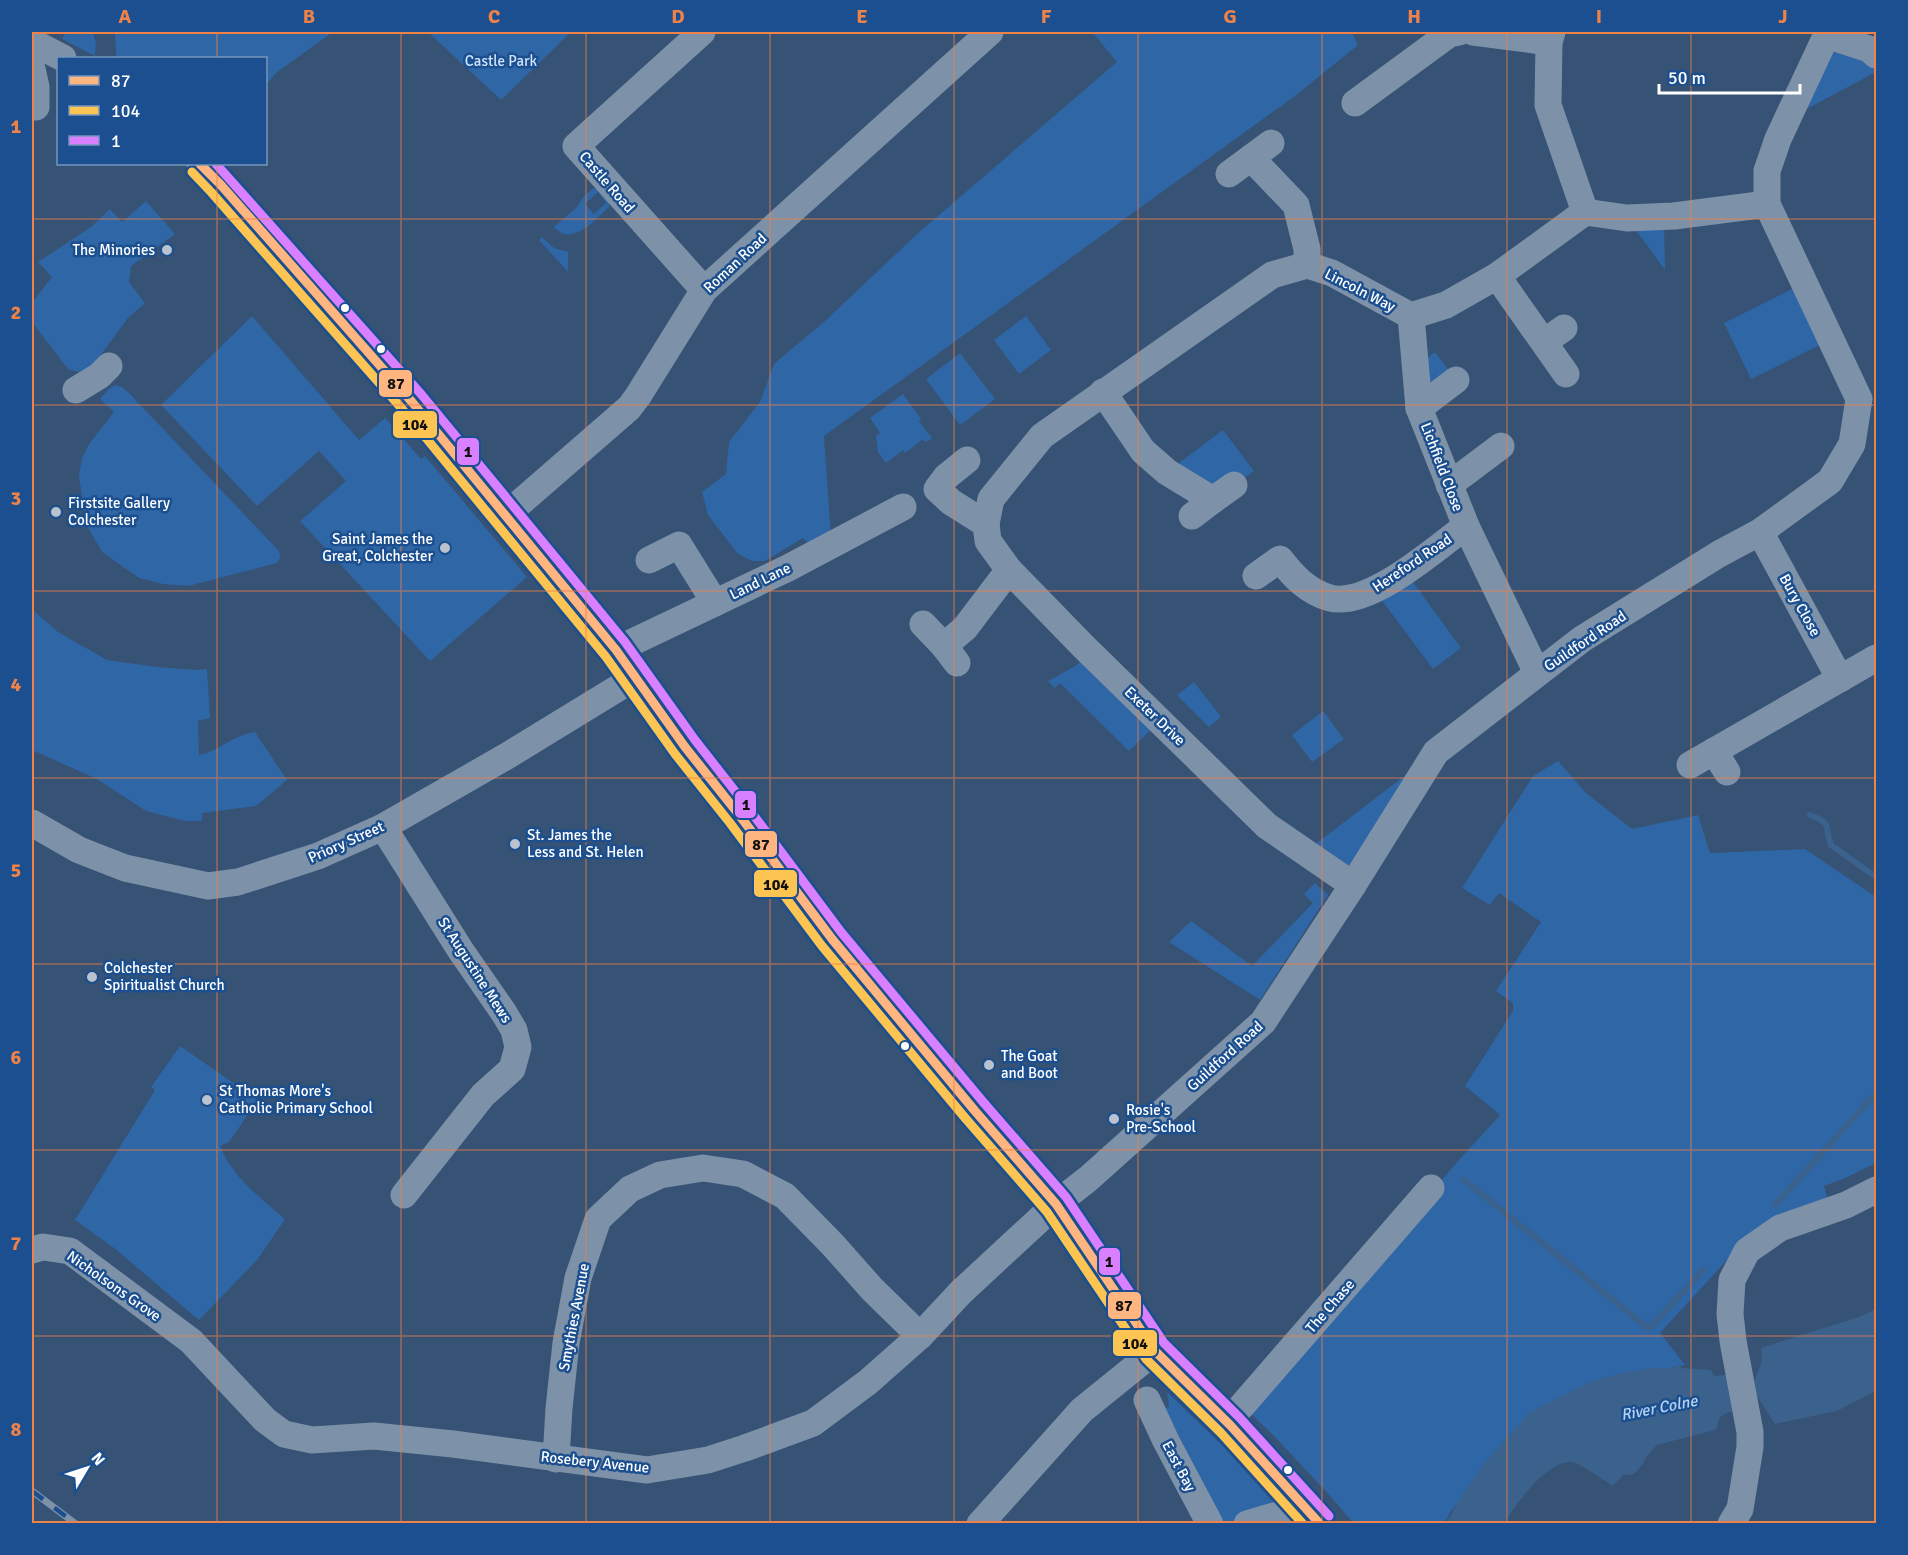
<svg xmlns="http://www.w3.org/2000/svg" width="1908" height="1555" font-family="Signika,sans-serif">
	<rect width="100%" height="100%" fill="#365274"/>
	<g fill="#2f66a5" fill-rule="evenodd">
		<path d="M66,32h27l3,11 -1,13 -33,-17z"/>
		<path d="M115,32h218l-57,41 -10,12v-27h-150z"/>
		<path d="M428,32h143l-70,68z"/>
		<path d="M1092,32h260l6,13 -63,51 -471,340 7,101 -21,8 -7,-7 -38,23h-13l-15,-8 -29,-38 -6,-23 24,-18 3,-32 31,-40 14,-38 51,-43 92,-87 200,-172z"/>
		<path d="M1826,35l50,20v17l-90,48z"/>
		<path d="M598,185l12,13 -1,9c-13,12 -37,41 -55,20l23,-20 7,-11zM598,192l8,11 -12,11 -9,-10z"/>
		<path d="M146,201l29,33 -44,32 -2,16 16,21 -17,15 -36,49c-9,6 -14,6 -24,2l-36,-47v-19l20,-26 -14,-15 53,-35 19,-18 12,13z"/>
		<path d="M1664,216l1,54 -38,-52z"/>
		<path d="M542,237l12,11 14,4v20l-29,-32z"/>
		<path d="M1804,283l28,56 -81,40 -27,-56z"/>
		<path d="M252,316l107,124 26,-22 36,41 4,-3 102,121 -97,84 -130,-140 46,-40 -27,-30 -62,55 -96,-101z"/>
		<path d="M1026,316l25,34 -32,24 -25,-34z"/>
		<path d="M1435,352l21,28 -37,28 -4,-41z"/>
		<path d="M960,353l35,46 -35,26 -34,-46z"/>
		<path d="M115,385l7,2 7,6 149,157c3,5 3,9 -1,13l-89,23 -25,-2 -24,-6 -37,-26 -16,-28 -7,-48 3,-18 7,-14 25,-32 -14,-13 9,-10z"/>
		<path d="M903,394l18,25 -2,2 13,17 -6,4 -3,-3 -18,14 -2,-3 -17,13 -8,-11 -2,-16 4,-3 -10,-15z"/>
		<path d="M1223,430l31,41 -41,29 -46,-28z"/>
		<path d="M1405,571l56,77 -28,21 -58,-78z"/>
		<path d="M32,609l26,23 49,28 50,7 38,3 12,-1 3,49 -12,3 1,34c20,-4 36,-21 56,-23l32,48 -31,26 -54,7v8h-17l-39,-10 -49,-32 -65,-29z"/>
		<path d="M1090,652l70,69 -31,30 -69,-68 -5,5 -7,-7 29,-16z"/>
		<path d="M1194,682l27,35 -12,10 -32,-32z"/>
		<path d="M1323,711l21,28 -32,23 -20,-27z"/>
		<path d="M1436,752l-83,133 -48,-33z"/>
		<path d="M1558,761l28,32 46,36 66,-14 12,38 95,-4 71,48v266l-33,16 -19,7 4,14 -90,48 -78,85 25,32 -13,2 2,1 -145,47 -78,96 -6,12h-92l-21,-25 -57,-61 -28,-27 211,-249 42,-46 -35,-29 48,-75v-8l-17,-12 45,-69 -42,-29 -9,12 -28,-17 71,-112z"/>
		<path d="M1315,883l13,12 -68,105 -91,-58 22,-21 61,45 61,-63 -9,-9z"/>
		<path d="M180,1046l78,54 -29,42 -9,4c12,31 41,52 65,73l-27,40 -59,61 -85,-72 -39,-28 80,-130 -4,-3z"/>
		<path d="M1167,1392l54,52 55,61 4,18h-59l-56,-115 4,-1z"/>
	</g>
	<g fill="#3b618d">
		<path d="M1876,1309v82l-39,20 -62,13 -23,-36 10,-28 -1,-12 98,-31z"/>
		<path d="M1676,1365l4,1 1,2 30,2 3,6 18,-2 8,35c-12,4 -22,4 -22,17l-3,4 -58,15 -11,12 -3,7 -9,10 -11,1 -10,11c-8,-5 -34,-23 -41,-24 -24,-2 -57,42 -67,61l-59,1 11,-21 27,-39 46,-52 62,-31 35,-9 27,-4h20z"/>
	</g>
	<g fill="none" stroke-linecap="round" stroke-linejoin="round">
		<g stroke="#3b618d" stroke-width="6">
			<path d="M1810,815c25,10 13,11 21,30l45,32"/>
			<path d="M1464,1180l185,149 54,-59"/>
			<path d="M1775,1205l101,-112"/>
		</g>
		<g stroke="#7d92a8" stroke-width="27">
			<path d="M702,32l-126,114 128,144"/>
			<path d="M1473,32l76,10"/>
			<path d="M1552,32l-3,10 -1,63 37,107"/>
			<path d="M1826,35l43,14 7,6"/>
			<path d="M32,42l31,16"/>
			<path d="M32,69l4,18v20"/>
			<path d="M1355,103l94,-69 10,-2"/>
			<path d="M1251,158l45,47 11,44v16"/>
			<path d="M200,164l20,20 192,218 204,248 69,97 55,69 36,50 56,73 143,172 81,93 15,20 45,71 39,56 75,74 90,99"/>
			<path d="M1229,174l42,-31"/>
			<path d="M1497,276l69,98"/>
			<path d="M1411,316l8,92 47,118"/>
			<path d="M1544,342l20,-14"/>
			<path d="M76,390l23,-14 10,-10"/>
			<path d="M1103,392l40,59 24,21 46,28 21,-15"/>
			<path d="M1419,408l37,-28"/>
			<path d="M967,460l-21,17 -9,12 14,13 35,22"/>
			<path d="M1449,485l52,-39"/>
			<path d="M506,515l123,-107 9,-12 66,-106 286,-258"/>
			<path d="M1192,516l21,-16"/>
			<path d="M1760,532l80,147"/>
			<path d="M649,560l30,-15 36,58"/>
			<path d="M1256,576l24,-17c13,17 28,33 50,39 39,10 105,-49 136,-72l71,147"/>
			<path d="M923,624l21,22"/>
			<path d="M616,650l172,-82 115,-61"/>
			<path d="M957,663l-13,-17 21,-18 44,-58"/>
			<path d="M1714,751l13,21"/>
			<path d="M1690,765l186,-107"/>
			<path d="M32,823l47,27 46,18 83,18 30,-4 80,-26 65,-29 124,-71 129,-79"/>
			<path d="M383,827l78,124 43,62 10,17 4,17 -6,22 -29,26 -79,100"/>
			<path d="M1353,885l-86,-59 -184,-180 -74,-76 -21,-29 -2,-17 5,-25 51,-63 230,-161 35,-10 25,8 79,43 35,-11 51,-29 88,-64 42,6 47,-2 93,-12"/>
			<path d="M32,1250l11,-3 27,4 121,90 74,79 19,14 28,6 62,-4 79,8 194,26 61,-10 37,-12 68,-25 55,-41 52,-46 41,-44 95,-88 32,-25 175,-157 90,-137 83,-133 146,-113 137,-85 41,-22 70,-51 22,-37 7,-45 -92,-195v-33l11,-32 50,-107"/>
			<path d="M1147,1400l19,41 44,83"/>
			<path d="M1227,1423l204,-235"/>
			<path d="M556,1459l3,-51 7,-65 12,-65 20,-59 32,-30 30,-14 43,-7 40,6 42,22 48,49 39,44 48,47"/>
			<path d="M980,1524l102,-114 73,-59"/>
			<path d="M1247,1524l41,-12 13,-8"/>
			<path d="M1731,1524l9,-15 10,-62v-15l-17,-91 -3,-27 2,-34 15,-29 33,-23 66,-23 30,-15"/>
		</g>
		<g stroke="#7e92a7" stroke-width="7">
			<path id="rail" d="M32,1491l44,33"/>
		</g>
		<use href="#rail" stroke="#1b4f8f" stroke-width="4.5" stroke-dasharray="14" stroke-linecap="butt"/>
		<g stroke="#1b4f8f" stroke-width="14">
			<path id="bus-1" d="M200,164l20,20 192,218 204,248 69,97 55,69 92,123 143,172 81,93 99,147 75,74 90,99"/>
		</g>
		<g stroke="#1b4f8f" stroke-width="14">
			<path id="bus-2" d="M192,172l19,20 192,218 203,247 69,97 55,69 92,123 144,173 81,93 99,147 75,74 82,91"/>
		</g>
		<g stroke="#1b4f8f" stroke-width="14">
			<path id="bus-3" d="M216,164l205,230 204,248 70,98 54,69 92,123 143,171 82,94 98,146 75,74 90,99"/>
		</g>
		<use href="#bus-1" stroke="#ffb580" stroke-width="9"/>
		<use href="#bus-2" stroke="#fcc553" stroke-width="9"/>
		<use href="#bus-3" stroke="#d880ff" stroke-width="9"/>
	</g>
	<path fill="none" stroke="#ee8249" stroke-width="1.5" stroke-opacity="0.55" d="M217,32v26M401,32v1492M586,32v1492M770,32v1492M954,32v1492M1138,32v1492M1322,32v1492M1507,32v1492M1691,32v1492M217,164v1360M32,219h1844M32,405h1844M32,591h1844M32,778h1844M32,964h1844M32,1150h1844M32,1336h1844"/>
	<g fill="#b9c2ce" stroke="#1b4f8f" stroke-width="2">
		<circle cx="167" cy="250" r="6"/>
		<circle cx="56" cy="512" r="6"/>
		<circle cx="445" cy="548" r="6"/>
		<circle cx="515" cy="844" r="6"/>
		<circle cx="92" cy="977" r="6"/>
		<circle cx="989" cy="1065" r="6"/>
		<circle cx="207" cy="1100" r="6"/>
		<circle cx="1114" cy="1119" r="6"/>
	</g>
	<g fill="#fff" stroke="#1b4f8f" stroke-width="2">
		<circle cx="345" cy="308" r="5"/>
		<circle cx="381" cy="349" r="5"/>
		<circle cx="905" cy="1046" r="5"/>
		<circle cx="1288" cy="1470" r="5"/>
	</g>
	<g text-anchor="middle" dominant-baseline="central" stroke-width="5" stroke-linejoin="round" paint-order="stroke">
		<g font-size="15" fill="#cfe3fa" stroke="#1b4f8f">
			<text x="501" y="61">Castle Park</text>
		</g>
		<g font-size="15" fill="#fff" stroke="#1b4f8f">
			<text transform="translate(607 182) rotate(49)">Castle Road</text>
			<text transform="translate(735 263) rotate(-43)">Roman Road</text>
			<text transform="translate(1360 290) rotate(27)">Lincoln Way</text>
			<text transform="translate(1442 467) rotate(69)">Lichfield Close</text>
			<text transform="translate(1412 563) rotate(-34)">Hereford Road</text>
			<text transform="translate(760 581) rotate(-26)">Land Lane</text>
			<text transform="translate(1800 605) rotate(61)">Bury Close</text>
			<text transform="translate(1585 641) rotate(-34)">Guildford Road</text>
			<text transform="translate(1155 716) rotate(44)">Exeter Drive</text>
			<text transform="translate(346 842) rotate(-24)">Priory Street</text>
			<text transform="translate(475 970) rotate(57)">St Augustine Mews</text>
			<text transform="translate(1225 1056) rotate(-42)">Guildford Road</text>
			<text transform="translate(114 1286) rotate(35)">Nicholsons Grove</text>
			<text transform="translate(1330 1306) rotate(-49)">The Chase</text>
			<text transform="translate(574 1317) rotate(-79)">Smythies Avenue</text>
			<text transform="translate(595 1462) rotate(6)">Rosebery Avenue</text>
			<text transform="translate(1179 1466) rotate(62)">East Bay</text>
		</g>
		<g font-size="15" fill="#fff" stroke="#1b4f8f" text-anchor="start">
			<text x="155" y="250" text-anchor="end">The Minories</text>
			<text x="68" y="503">Firstsite Gallery<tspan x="68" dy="17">Colchester</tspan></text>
			<text x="433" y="539" text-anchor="end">Saint James the<tspan x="433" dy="17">Great, Colchester</tspan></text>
			<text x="527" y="835">St. James the<tspan x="527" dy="17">Less and St. Helen</tspan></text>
			<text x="104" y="968">Colchester<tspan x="104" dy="17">Spiritualist Church</tspan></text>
			<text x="1001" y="1056">The Goat<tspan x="1001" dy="17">and Boot</tspan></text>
			<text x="219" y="1091">St Thomas More's<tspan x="219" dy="17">Catholic Primary School</tspan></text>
			<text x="1126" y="1110">Rosie's<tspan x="1126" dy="17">Pre-School</tspan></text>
		</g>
		<g font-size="16" font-style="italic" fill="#b5d3f5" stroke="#1b4f8f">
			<text transform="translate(1659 1408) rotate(-11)">River Colne</text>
		</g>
	</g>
	<g stroke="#1b4f8f" stroke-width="2">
		<rect x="378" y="369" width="35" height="29" rx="6" fill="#ffb580"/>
		<rect x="392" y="410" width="46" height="29" rx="6" fill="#fcc553"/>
		<rect x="456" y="437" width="24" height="29" rx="6" fill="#d880ff"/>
		<rect x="734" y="790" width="23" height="29" rx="6" fill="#d880ff"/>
		<rect x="744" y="830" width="34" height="28" rx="6" fill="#ffb580"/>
		<rect x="753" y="869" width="45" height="29" rx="6" fill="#fcc553"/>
		<rect x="1098" y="1247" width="23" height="29" rx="6" fill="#d880ff"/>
		<rect x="1107" y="1291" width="35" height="29" rx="6" fill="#ffb580"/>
		<rect x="1112" y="1329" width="46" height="28" rx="6" fill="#fcc553"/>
	</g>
	<g font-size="16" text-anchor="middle" font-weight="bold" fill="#111">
		<text x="396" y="389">87</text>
		<text x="415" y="430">104</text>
		<text x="468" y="457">1</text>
		<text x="746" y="810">1</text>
		<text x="761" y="850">87</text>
		<text x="776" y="890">104</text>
		<text x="1109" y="1267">1</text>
		<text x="1124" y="1311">87</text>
		<text x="1135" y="1349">104</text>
	</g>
	<rect width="1908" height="1555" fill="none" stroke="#1b4f8f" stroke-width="66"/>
	<rect x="57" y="57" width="210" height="108" fill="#1b4f8f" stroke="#7695bc" stroke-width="1.5"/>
	<rect x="69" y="76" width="30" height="9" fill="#ffb580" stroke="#7695bc" stroke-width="1.5"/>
	<text x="111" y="87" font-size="18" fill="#ffffff">87</text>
	<rect x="69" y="106" width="30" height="9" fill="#fcc553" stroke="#7695bc" stroke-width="1.5"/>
	<text x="111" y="117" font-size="18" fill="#ffffff">104</text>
	<rect x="69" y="136" width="30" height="9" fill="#d880ff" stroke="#7695bc" stroke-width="1.5"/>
	<text x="111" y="147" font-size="18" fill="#ffffff">1</text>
	<g transform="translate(87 1468) rotate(51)" stroke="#1b4f8f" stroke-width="4.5" paint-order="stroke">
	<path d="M0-4.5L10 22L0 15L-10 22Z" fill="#ffffff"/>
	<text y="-9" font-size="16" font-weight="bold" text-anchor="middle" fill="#ffffff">N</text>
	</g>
	<path d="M1659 84v9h141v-9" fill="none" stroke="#ffffff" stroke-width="3"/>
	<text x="1668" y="84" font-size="18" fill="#ffffff" stroke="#1b4f8f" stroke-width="4.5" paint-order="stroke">50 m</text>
	<rect x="33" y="33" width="1842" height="1489" fill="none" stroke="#ee8249" stroke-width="2"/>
	<g font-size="20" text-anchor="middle" font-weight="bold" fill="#ee8249">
		<text x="125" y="23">A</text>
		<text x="309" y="23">B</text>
		<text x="494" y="23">C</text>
		<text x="678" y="23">D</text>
		<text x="862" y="23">E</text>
		<text x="1046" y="23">F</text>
		<text x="1230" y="23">G</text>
		<text x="1414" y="23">H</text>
		<text x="1599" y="23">I</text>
		<text x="1783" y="23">J</text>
		<text x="16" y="133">1</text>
		<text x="16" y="319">2</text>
		<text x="16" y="505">3</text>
		<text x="16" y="691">4</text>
		<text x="16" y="877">5</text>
		<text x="16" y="1064">6</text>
		<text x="16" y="1250">7</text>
		<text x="16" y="1436">8</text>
	</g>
</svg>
